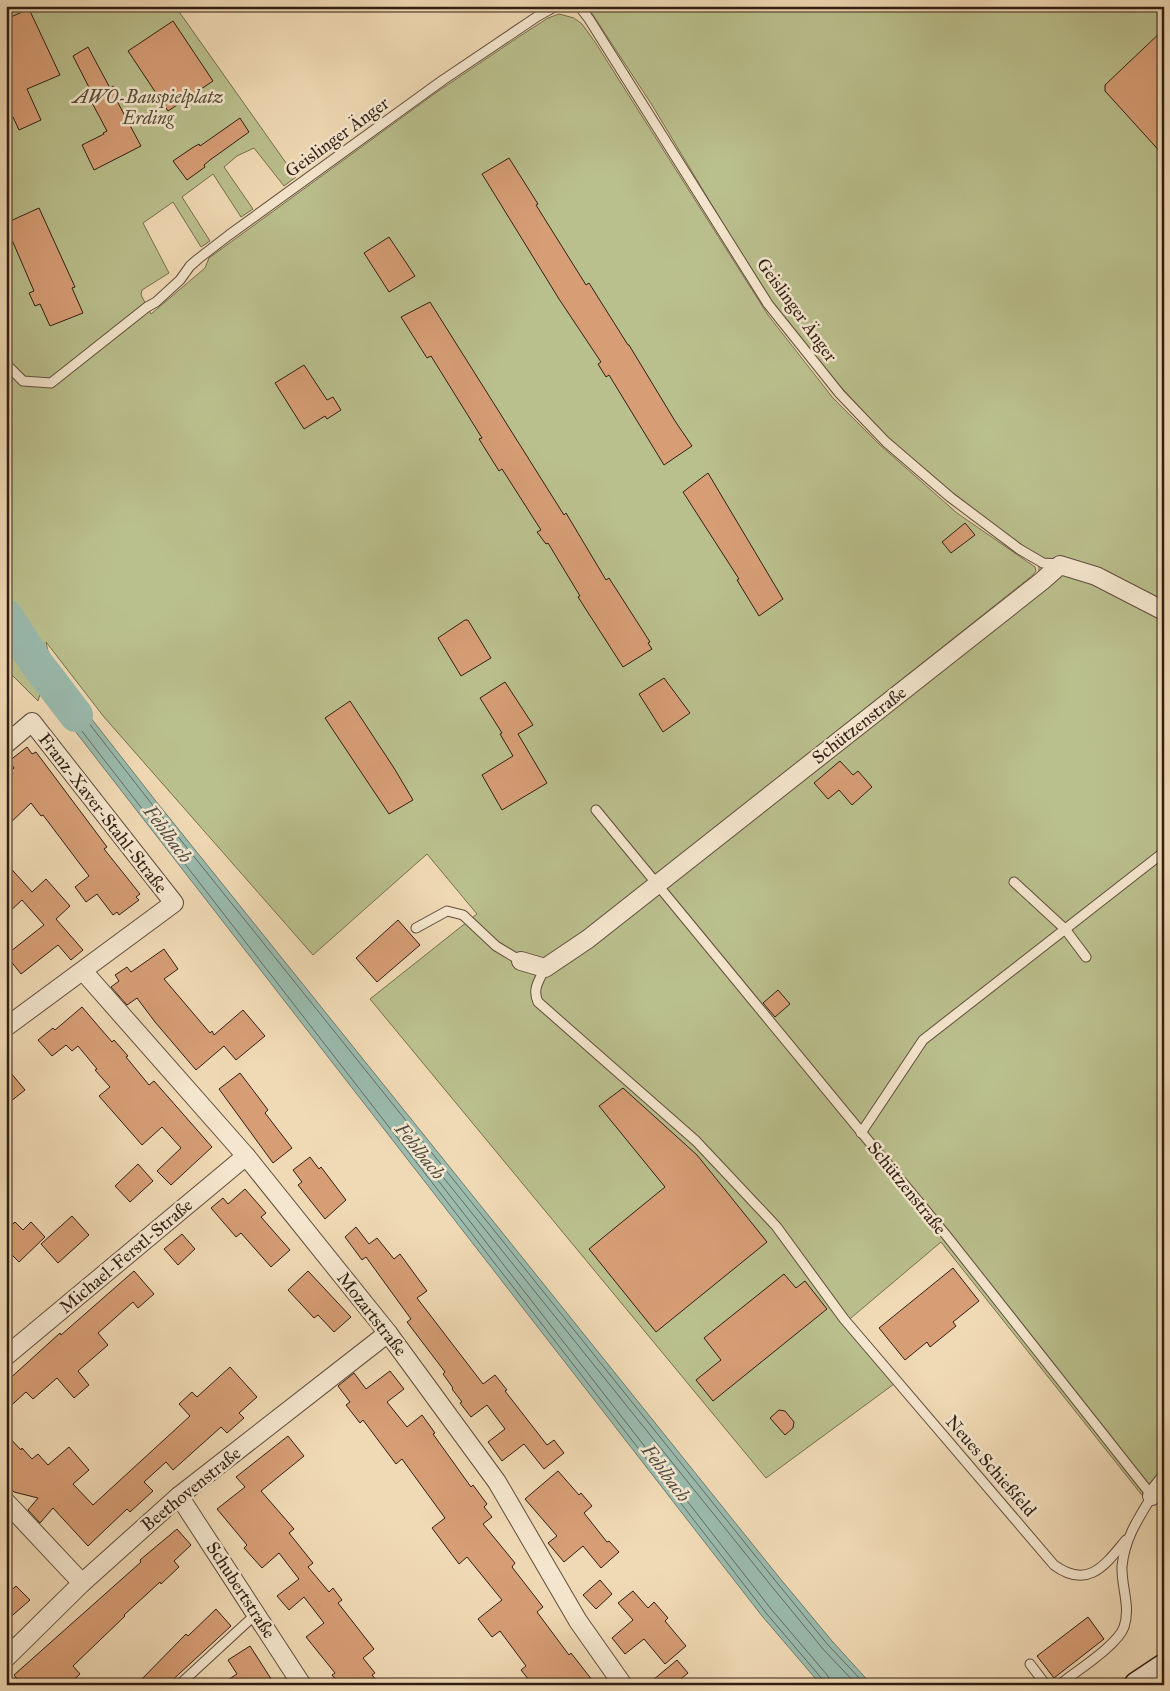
<svg xmlns="http://www.w3.org/2000/svg" width="1170" height="1691" font-family="'IM FELL Great Primer',serif">
	<rect width="100%" height="100%" fill="#f0dab5"/>
	<filter id="stains"><feTurbulence type="fractalNoise" baseFrequency=".004" numOctaves="4"/><feColorMatrix values="0 0 0 0 .2 0 0 0 0 .09 0 0 0 0 .02 0 0 0 .5 -.17"/></filter>
	<radialGradient id="worn" r=".72"><stop offset=".6" stop-color="#630" stop-opacity="0"/><stop offset="1" stop-color="#630" stop-opacity=".3"/></radialGradient>
	<path fill="#bac08d" stroke="#766f50" d="M6,6h169l121,171 -12,9 -30,-38 -17,8 -13,11 29,42 -12,8 -28,-43 -31,23 28,44 -9,6 -28,-45 -30,21 26,50 -27,17 -1,5 10,19 54,-46 4,-10 228,-166 83,-56 28,-18 11,-4 15,4 8,6 13,18 173,273 65,83 48,48 76,67 78,54 1,4 -3,4 -220,175 -88,72 -172,146 486,-396v-6l-47,-43 -60,-45 -46,-42 -69,-75 -50,-64 -115,-192 -63,-96 1,-3h574v1470l-19,23 -204,-257 -96,81 49,61 -128,94 -396,-479 107,-85 -50,-60 -114,101 -209,-238 -58,-75 4,19 -12,40 -32,-32z"/>
	<path fill="#9abbae" stroke="#707c70" d="M51,667l104,133 623,776 54,65 40,44h-51l-59,-69 -718,-925z"/>
	<g fill="none" stroke-linecap="round" stroke-linejoin="round">
		<g stroke="#666c60" stroke-width="1">
			<path d="M824,1685l-1,-5 -57,-67 -716,-923 2,-9h4l95,122 623,776 54,66 38,40"/>
			<path d="M831,1685l-3,-9 -57,-67 -369,-475v-4l4,1 363,452 54,66 34,36"/>
		</g>
		<path stroke="#9abbae" stroke-width="34" d="M6,616l31,48 39,51"/>
	</g>
	<g fill="#d79e76" stroke="#311e13">
		<path d="M29,9l31,66 -33,14 14,31 -22,10 -6,-13 -7,3v-101z"/>
		<path d="M173,21l40,60 -45,30 -40,-60z"/>
		<path d="M1164,29v127l-59,-65v-6z"/>
		<path d="M88,47l22,41 4,-2 6,13 -3,2 24,45 -47,24 -12,-25 22,-11 -1,-1 4,-2 -17,-32 4,-2 -21,-41z"/>
		<path d="M240,118l9,14 -39,28 -6,5 1,2 -18,13 -14,-19 19,-13 7,-4 1,2z"/>
		<path d="M509,158l29,46 -2,1 50,80 3,-2 39,62h1l46,76 17,25 -28,19 -55,-90 -3,2 -8,-13 3,-2 -42,-63 -77,-125z"/>
		<path d="M39,208l36,79 -3,1 11,25 -33,13 -10,-22 -5,2 -6,-13 5,-2 -28,-65v-3z"/>
		<path d="M389,237l26,39 -26,16 -25,-39z"/>
		<path d="M430,302l134,213 2,-2 40,67 3,-2 41,64 -2,1 4,6 -29,18 -45,-70 2,-1 -32,-53 -2,1 -9,-12 4,-2 -39,-61 -3,2 -20,-32 3,-1 -51,-82 -4,2 -26,-41z"/>
		<path d="M304,365l23,35 6,-3 8,13 -14,9 -2,-3 -21,13 -29,-46z"/>
		<path d="M708,473l75,126 -24,17 -22,-36 2,-1 -56,-87z"/>
		<path d="M965,523l10,12 -24,18 -9,-11z"/>
		<path d="M465,620h3l23,38 -30,18 -23,-38z"/>
		<path d="M664,678l26,35 -27,19 -24,-38z"/>
		<path d="M505,682l28,43 -15,9 29,49 -45,27 -20,-35 31,-19 -13,-22 2,-1 -22,-35z"/>
		<path d="M350,701l44,67 19,32 -24,14 -64,-96z"/>
		<path d="M27,747l5,7 4,-2 71,95 -3,2 36,45 -4,3 3,3 -20,15 -2,-3 -4,3 -16,-21 -11,8 -11,-15 14,-11 -46,-61 -2,1 -10,-13 -25,24v-53l8,-6 -5,-7z"/>
		<path d="M840,761l13,14 5,-4 14,16 -20,18 -13,-15 -11,9 -14,-16z"/>
		<path d="M6,863l26,29 14,-13 24,27 -14,13 27,31 -12,10 -13,-15 -37,29 -15,-19 38,-30 -22,-25 -16,15z"/>
		<path d="M398,920l22,25 -43,37 -21,-24z"/>
		<path d="M164,949l14,20 -14,10 46,54 2,-2 2,4 29,-25 22,26 -29,24 -12,-14 -28,24 -41,-48 -18,-24 -10,7 -16,-18 8,-6 -4,-6 12,-8 4,5z"/>
		<path d="M778,990l12,14 -15,13 -12,-14z"/>
		<path d="M82,1007l30,35 2,-2 14,16 -2,1 23,28 5,-4 58,66 -41,38 -14,-14 24,-23 -19,-21 -20,18 -43,-49 11,-9 -15,-17 2,-1 -19,-23 -6,5 -6,-6 -14,11 -14,-16 15,-12 2,2z"/>
		<path d="M6,1067l19,23 -19,15z"/>
		<path d="M240,1073l28,37 -3,3 27,35 -19,15 -54,-74z"/>
		<path d="M623,1088l74,67 70,87 -111,90 -67,-83 76,-62 -66,-81z"/>
		<path d="M310,1157l9,12 2,-2 25,33 -21,19 -27,-34 4,-3 -9,-12z"/>
		<path d="M138,1164l15,17 -23,21 -15,-16z"/>
		<path d="M245,1189l21,24 -5,4 29,33 -19,17 -30,-34 -5,4 -25,-29 12,-10 5,6z"/>
		<path d="M72,1216l17,19 -31,28 -17,-19z"/>
		<path d="M15,1222l8,8 8,-8 14,15 -26,25 -13,-13v-19z"/>
		<path d="M356,1227l13,17 8,-6 17,21 6,-5 27,37 -10,7 66,86 12,-9 12,15 -2,1 42,54 7,-5 10,13 -20,16 -20,-25 -22,17 -14,-19 17,-13 -18,-24 -16,12 -11,-14 2,-1 -10,-13 1,-1 -10,-14 2,-2 -38,-50 4,-3 -45,-62 -4,3 -17,-23z"/>
		<path d="M182,1234l13,15 -17,16 -14,-16z"/>
		<path d="M953,1268l26,33 -26,21 3,4 -26,21 -3,-5 -22,18 -26,-32z"/>
		<path d="M134,1271l20,23 -16,14 -5,-6 -35,31 10,12 -30,26 11,14 -15,13 -17,-20 -24,21 -7,-7 -20,18v-28l54,-49 1,2z"/>
		<path d="M308,1271l43,46 -17,15 -16,-17 -4,3 -26,-28z"/>
		<path d="M784,1274l12,14 9,-7 22,28 -114,92 -17,-21 25,-20 -17,-22z"/>
		<path d="M230,1367l27,30 -18,16 5,5 -17,15 -6,-6 -48,43 -7,-8 -22,20 9,9 -23,21 -3,-3 -39,37 -35,-38 -13,15 -12,-13 10,-12 -24,-6 -8,-8v-50l15,16 1,-2 10,11 6,-5 10,11 21,-18 20,23 -16,14 20,21 97,-89 -11,-12 13,-12 5,5z"/>
		<path d="M390,1371l14,18 -17,13 20,25 15,-12 13,18 -2,1 38,53 2,-2 14,19 -3,3 8,10 -9,7 32,39 -3,4 31,40 -6,5 32,43 2,-2 25,32h-63l-12,-15 5,-4 -26,-35 -8,6 -14,-18 24,-19 -35,-43 -8,7 -27,-36 13,-10 -43,-59 -6,5 -33,-44 -3,3 -14,-18 4,-3 -12,-16 16,-13 12,16z"/>
		<path d="M779,1410l6,1 9,11 -1,6 -8,7 -15,-17z"/>
		<path d="M288,1436l16,20 -43,35 33,38 -5,4 24,30 -5,4 21,25 4,-4 9,12 -4,3 36,46 -11,9 12,15 -3,2 8,10h-40l-8,-10 3,-2 -29,-36 18,-14 -20,-26 -15,13 -12,-14 22,-17 -20,-26 -17,15 -18,-20 3,-3 -30,-36 28,-22 -9,-10z"/>
		<path d="M558,1471l21,24 2,-2 11,13 -8,7 23,29 2,-1 10,11 -18,16 -18,-22 -19,16 -16,-19 9,-7 -32,-37z"/>
		<path d="M177,1529l14,16 -17,16 5,6 -18,17 -1,-2 -36,33 1,1 -52,50 7,8 -12,11h-46l-8,-10 127,-113 -1,-2z"/>
		<path d="M600,1580l12,14 -16,15 -13,-14z"/>
		<path d="M16,1586l14,14 -24,21v-26z"/>
		<path d="M633,1591l15,17 6,-6 14,16 -3,3 21,25 -21,18 -21,-25 -19,15 -13,-16 21,-18 -15,-17z"/>
		<path d="M216,1609l15,17 -64,59h-31l50,-51 2,2z"/>
		<path d="M1088,1617l16,22 -50,39 -17,-22z"/>
		<path d="M250,1646l25,39h-55l17,-11 -9,-14z"/>
		<path d="M677,1660l11,13 -14,12h-27z"/>
	</g>
	<g fill="none" stroke-linecap="round" stroke-linejoin="round">
		<g stroke="#614d3c" stroke-width="11">
			<g id="lane">
				<path d="M579,6l10,13 179,285 72,90 46,48 64,55 69,52 24,14 16,1"/>
				<path d="M6,362l2,4 15,15 28,2 96,-76 9,-5 24,-22 10,-14 8,-7 31,-24 214,-155 95,-64 18,-10"/>
				<path d="M596,810l350,425 206,261c-14,23 -27,42 -30,70 -1,20 9,41 2,61 -7,19 -48,44 -65,58"/>
				<path d="M1014,882l51,47 21,28"/>
				<path d="M416,928l31,-17 16,4 33,31 25,15"/>
				<path d="M545,968c-6,13 -13,21 -7,34l158,139 80,85 68,93 210,246c34,25 51,0 72,-25"/>
				<path d="M861,1133l62,-93 241,-188"/>
				<path d="M1030,1664l16,21"/>
				<path d="M179,1685l77,-71"/>
			</g>
		</g>
		<g stroke="#614d3c" stroke-width="20">
			<g id="street">
				<path d="M6,744l26,-22 142,181 -168,124"/>
				<path d="M521,961l24,7 43,-29 454,-358 18,-16 36,11 68,35"/>
				<path d="M83,971l163,185 142,177 109,149 81,139 45,64"/>
				<path d="M6,1356l240,-200"/>
				<path d="M179,1496l123,189"/>
				<path d="M1152,1496l12,-15"/>
				<path d="M6,1502l76,81"/>
				<path d="M6,1658l76,-75 97,-87 209,-163"/>
			</g>
		</g>
		<g stroke="#311e13" stroke-width="28">
			<path id="secondary" d="M1137,1685l27,-18"/>
		</g>
		<use href="#lane" stroke="#f5e7cf" stroke-width="9"/>
		<use href="#street" stroke="#f5e7cf" stroke-width="18"/>
		<use href="#secondary" stroke="#f5e7cf" stroke-width="25"/>
	</g>
	<g text-anchor="middle" dominant-baseline="central" stroke-width="5" stroke-linejoin="round" paint-order="stroke">
		<g font-size="18" font-style="italic" fill="#5a4f38" stroke="#f5e7cf">
			<text x="148" y="97">AWO-Bauspielplatz<tspan x="148" dy="21">Erding</tspan></text>
		</g>
		<g font-size="18" fill="#311e13" stroke="#f5e7cf">
			<text transform="translate(337 137) rotate(-36)">Geislinger Änger</text>
			<text transform="translate(797 310) rotate(54)">Geislinger Änger</text>
			<text transform="translate(859 725) rotate(-38)">Schützenstraße</text>
			<text transform="translate(103 813) rotate(52)">Franz-Xaver-Stahl-Straße</text>
			<text transform="translate(907 1188) rotate(51)">Schützenstraße</text>
			<text transform="translate(126 1256) rotate(-40)">Michael-Ferstl-Straße</text>
			<text transform="translate(372 1314) rotate(52)">Mozartstraße</text>
			<text transform="translate(991 1466) rotate(49)">Neues Schießfeld</text>
			<text transform="translate(191 1489) rotate(-39)">Beethovenstraße</text>
			<text transform="translate(241 1590) rotate(57)">Schubertstraße</text>
		</g>
		<g font-size="19" font-style="italic" fill="#504d42" stroke="#f5e7cf">
			<text transform="translate(168 834) rotate(53)">Fehlbach</text>
			<text transform="translate(420 1151) rotate(51)">Fehlbach</text>
			<text transform="translate(666 1473) rotate(53)">Fehlbach</text>
		</g>
	</g>
	<rect width="1170" height="1691" fill="none" stroke="#f0dab5" stroke-width="25"/>
	<rect x="8" y="8" width="1155" height="1676" fill="none" stroke="#311e13" stroke-width="2.5"/>
	<rect x="12" y="12" width="1145" height="1666" fill="none" stroke="#311e13"/>
	<rect width="100%" height="100%" filter="url(#stains)"/>
	<rect width="100%" height="100%" fill="url(#worn)"/>
</svg>
